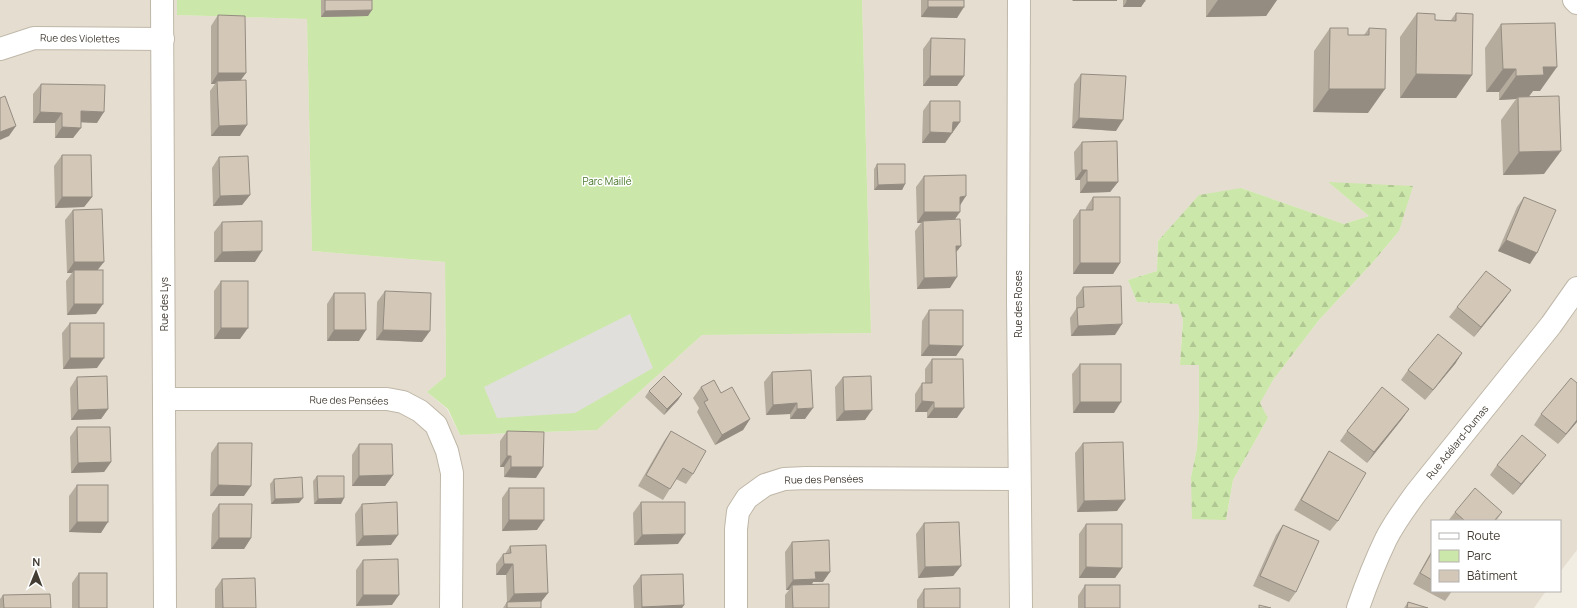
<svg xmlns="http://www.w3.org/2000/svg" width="1577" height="608" font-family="Manrope,sans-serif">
	<defs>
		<pattern id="forest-firs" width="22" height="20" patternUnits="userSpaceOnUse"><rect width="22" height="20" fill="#cce7aa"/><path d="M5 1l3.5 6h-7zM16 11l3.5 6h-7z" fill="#b0c793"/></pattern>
	</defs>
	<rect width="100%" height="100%" fill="#f1ede2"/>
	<path fill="#e5ded0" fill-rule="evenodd" d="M0,0h177v15l130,4 5,232 133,11 1,114 -19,16 20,17 13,26 137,-5 105,-95 169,-2 -9,-333h715v550l-17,22v-51h-128v70h114l-12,17h-1534zM1328,182l71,49 -26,31 -54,58 -46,60 -14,23 9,15 -35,62 -7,40 -35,-43 6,-29 2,-37v-46h-19l3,-45 -5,-16 -41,-2 -9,-22 29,-9 1,-31 83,-52 103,36 25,-8z"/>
	<path fill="url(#forest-firs)" d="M1328,182l85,4 -14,45 -26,31 -54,58 -46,60 -13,23 8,15 -35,62 -7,40 -34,-1 -1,-42 6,-29 2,-37v-46h-19l3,-45 -5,-16 -41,-2 -9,-22 29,-9 1,-30 41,-46 42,-7 103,36 25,-8z"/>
	<path fill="#cce7aa" d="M177,0h685l9,333 -169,2 -105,95 -137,5 -12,-26 -21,-17 19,-16 -1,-114 -133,-11 -5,-232 -130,-4z"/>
	<path fill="#e1dfdb" d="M630,314l23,54 -78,45 -78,5 -13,-31z"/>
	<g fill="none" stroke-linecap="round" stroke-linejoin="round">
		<g stroke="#bfb7a8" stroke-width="24">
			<g id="minor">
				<path d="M162,0l3,608"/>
				<path d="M1019,0l-1,299 3,309"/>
				<path d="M1574,0l3,3"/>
				<path d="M0,49l34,-11 129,1"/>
				<path d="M164,399h223l16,3 17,9 16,14 11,26 5,22 -1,135"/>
				<path d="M736,608v-79l2,-17 9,-14 18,-13 19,-6 22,-1 213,1"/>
				<path d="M1358,608c8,-23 17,-46 28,-69 8,-16 19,-31 30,-46l135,-168 26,-37"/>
			</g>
		</g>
		<use href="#minor" stroke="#fff" stroke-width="22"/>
	</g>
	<g fill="#b5ac9e">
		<path d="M321,0h51l-4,16 -47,1z"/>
		<path d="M921,0h43l-7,18 -36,-1z"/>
		<path d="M1123,0h22v1l-4,6h-18z"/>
		<path d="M1206,0h71l-11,16 -60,1z"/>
		<path d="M1417,13l18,7h16l5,-7 16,62 -16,23h-56v-61z"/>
		<path d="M218,15l23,65 -1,56h-29l-1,-45 5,-7h-4v-58z"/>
		<path d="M1501,24l39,67h-7l-4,5 15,78 -41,1 -2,-55 15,-21 -17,1v-8h-13l-1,-44z"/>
		<path d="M1330,28l18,7h16l5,-7 -1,85 -55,-1 1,-61z"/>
		<path d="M931,38l33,38 -7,10h-34v-37z"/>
		<path d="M1081,74l35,57 -44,-3 2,-44z"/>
		<path d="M41,84l56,39 -16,-1 -8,16h-18v-15h-22v-29z"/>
		<path d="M930,101l30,21 -15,21h-23l1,-32z"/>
		<path d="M1082,142l36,40 -8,10 -30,1v-13h-5l-1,-28z"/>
		<path d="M62,155l30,42 -8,10 -29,1 -1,-42z"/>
		<path d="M219,157l31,38 -8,10 -29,1 -1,-38z"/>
		<path d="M877,164l28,20 -3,6h-28v-21z"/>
		<path d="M924,176l36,29 -5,15 6,26 -5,6 -6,36 -33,1 -2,-58 6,-8h-4l-1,-36z"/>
		<path d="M1093,197l27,66 -7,11h-40v-54l7,-10h6v-2z"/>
		<path d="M1524,197l6,67 -32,-13 19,-44z"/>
		<path d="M73,210l25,60 -2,44 -29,1 -1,-34 6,-8h-5l-2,-53z"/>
		<path d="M222,222l33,40h-41v-30z"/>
		<path d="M221,281l19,58h-26v-48z"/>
		<path d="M1083,287l32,48 -44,1 -1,-18 6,-9v-12z"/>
		<path d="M1511,290l-8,11 -29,36 -25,-20 8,-10z"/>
		<path d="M385,291l37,51 -46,-2 1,-38z"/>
		<path d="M334,293l25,48h-32v-37z"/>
		<path d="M929,310l34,36 -7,10h-35l1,-35z"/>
		<path d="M70,323l27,45 -34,1 -1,-36z"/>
		<path d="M1462,353l-7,11 -30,36 -24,-20 7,-10z"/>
		<path d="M932,359l25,59h-30v-6h-12v-18l7,-11h3v-14z"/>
		<path d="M1080,364l34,49h-41l-1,-39z"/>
		<path d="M811,370l-6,49h-15v-5l-24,1 -2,-33 8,-10z"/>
		<path d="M77,377l31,32 -7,10 -30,1 -1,-32z"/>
		<path d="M843,377l22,43 -29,1 -1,-34z"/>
		<path d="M1577,383v39l-19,22 -24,-19 7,-11z"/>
		<path d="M701,387l20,6 29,26 -7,11 -28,15 -18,-33 2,-4 -6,-10z"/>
		<path d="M649,391l33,3 -4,6 -14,15 -19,-18z"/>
		<path d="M1409,409l-7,10 -35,44 -27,-22 7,-10z"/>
		<path d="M77,427l34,35 -7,10 -33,1 -1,-36z"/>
		<path d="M507,431l29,47 -32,-1v-10h-4v-26z"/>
		<path d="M671,431l22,43 -7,10 -10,-5 -13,21 -25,-14 26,-45z"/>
		<path d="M218,443l26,53h-34l1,-43z"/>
		<path d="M1083,443l34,68 -40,1 -2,-59z"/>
		<path d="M359,444l34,31 -8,11h-33v-31z"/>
		<path d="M1329,451l9,70 -8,10 -36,-21 28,-48z"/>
		<path d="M1497,465h41l-25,30 -23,-20z"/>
		<path d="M317,476l24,28h-27l-1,-23z"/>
		<path d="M274,479l25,24 -28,1 -1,-20z"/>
		<path d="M77,485l24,48 -32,-1v-36z"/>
		<path d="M509,488l28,42 -35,1v-33z"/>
		<path d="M641,502l37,42 -44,1 -1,-32z"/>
		<path d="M219,504l32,34 -7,11h-33l1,-35z"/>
		<path d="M362,504l29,41 -35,1 -1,-32z"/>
		<path d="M1455,512h47l-6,9h-48z"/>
		<path d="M924,523l37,43 -8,10 -35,2 -2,-44z"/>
		<path d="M1086,524l36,44 -7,10h-36v-44z"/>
		<path d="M1283,525l13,67 -7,10 -36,-16 23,-51z"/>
		<path d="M792,542l31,40h-10l-1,3 17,23h-44v-13l4,-5h-3l-1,-38z"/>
		<path d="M510,546l38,47 -7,9v6h-38l4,-6 -1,-27h-10v-11l7,-10h2z"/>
		<path d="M1432,550v41h20l-7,10 -32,-17z"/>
		<path d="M363,560l29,45 -36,1v-36z"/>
		<path d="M79,573l28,35h-35v-25z"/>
		<path d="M641,575l43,30 -2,3h-48l-1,-22z"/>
		<path d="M222,579l34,29h-41v-19z"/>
		<path d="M1085,585l35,23h-42v-12z"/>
		<path d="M924,589l36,19h-43v-8z"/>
		<path d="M3,595l48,13h-51v-9z"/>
		<path d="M1408,602l20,6h-24z"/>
	</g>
	<g fill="#948c81">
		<path d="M1073,0h44v1h-45z"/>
		<path d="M1218,0h59l-11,16 -60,1z"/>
		<path d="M1127,1h18l-4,6h-18z"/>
		<path d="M928,7h36l-7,11 -36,-1z"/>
		<path d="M372,10l-4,6 -47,1 4,-6z"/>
		<path d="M1543,67h14l-17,24h-7l-6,8 -9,-2 -2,2 -17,1 17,-24z"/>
		<path d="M1503,69h13l-17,23h-13z"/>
		<path d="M218,73h28l-8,11 -21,-3 -2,3h-4z"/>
		<path d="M1416,74l56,1 -16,23h-56z"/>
		<path d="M930,76h34l-7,10h-34z"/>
		<path d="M1329,89h56l-17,24 -55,-1z"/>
		<path d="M81,111l23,1 -7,11 -23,-1z"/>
		<path d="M40,112l22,1 -7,10h-22z"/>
		<path d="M1079,118l44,2 -7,11 -44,-3z"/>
		<path d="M953,122h7l-8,11z"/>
		<path d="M247,125l-7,11h-29l8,-10z"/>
		<path d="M16,126l-7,10 -9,4v-8z"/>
		<path d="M62,127l19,1 -8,10h-18z"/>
		<path d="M930,132l22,1 -7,10h-23z"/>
		<path d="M1561,151l-17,23 -41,1 16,-23z"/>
		<path d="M1082,170h5l-7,10h-5z"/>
		<path d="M1087,182h31l-8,10 -30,1z"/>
		<path d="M905,184l-3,6h-28l4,-5z"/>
		<path d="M250,195l-8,10 -29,1 7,-10z"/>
		<path d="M966,196l-7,11 1,-10z"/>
		<path d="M62,197h30l-8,10 -29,1z"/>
		<path d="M924,212h36l-7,10 -30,-1 -2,2h-4z"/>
		<path d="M1506,240l31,13 -7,11 -32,-13z"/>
		<path d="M956,246h5l-8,10z"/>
		<path d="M262,251l-7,11h-41l8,-10z"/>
		<path d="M74,262h30l-8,10 -22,-2 -2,3h-5z"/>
		<path d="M1080,263h40l-7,11h-40z"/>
		<path d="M957,277l-7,11 -33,1 7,-11z"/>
		<path d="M1511,290l-8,11 -29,36 7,-10z"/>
		<path d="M74,304h29l-7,10 -29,1z"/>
		<path d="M1122,324l-7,11 -44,1 7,-10z"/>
		<path d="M221,328h27l-8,11h-26z"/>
		<path d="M334,330h32l-7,11h-32z"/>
		<path d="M383,330l47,1 -8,11 -46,-2z"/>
		<path d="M929,345l34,1 -7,10h-35z"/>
		<path d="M1462,353l-7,11 -30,36 8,-10z"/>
		<path d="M70,358h34l-7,10 -34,1z"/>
		<path d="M682,394l-4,6 -14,15 3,-6z"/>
		<path d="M922,401l12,1 -7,10h-12z"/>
		<path d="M1080,402h41l-7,11h-41z"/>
		<path d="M797,403l-7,11 -24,1 7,-10z"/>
		<path d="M813,408l-8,11h-15l7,-10z"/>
		<path d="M934,408h30l-7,10h-30z"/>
		<path d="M108,409l-7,10 -30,1 7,-10z"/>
		<path d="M1409,409l-7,10 -35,44 7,-11z"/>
		<path d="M872,410l-7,10 -29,1 8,-10z"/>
		<path d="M750,419l-7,11 -28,15 7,-10z"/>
		<path d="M1577,420v2l-19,22 8,-10z"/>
		<path d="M1546,455l-8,10 -25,30 8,-11z"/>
		<path d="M507,456h4l-7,11h-4z"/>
		<path d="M111,462l-7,10 -33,1 7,-10z"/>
		<path d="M511,467h32l-7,11 -32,-1z"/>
		<path d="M393,475l-8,11h-33l7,-10z"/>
		<path d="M218,485l33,1 -7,10h-34z"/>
		<path d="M303,498l-4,5 -28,1 4,-5z"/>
		<path d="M344,498l-3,6h-27l4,-5z"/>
		<path d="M1125,500l-8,11 -40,1 7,-11z"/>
		<path d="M509,520h35l-7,10 -35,1z"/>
		<path d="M77,522h31l-7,11 -32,-1z"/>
		<path d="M685,534l-7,10 -44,1 8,-10z"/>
		<path d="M398,535l-7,10 -35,1 7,-10z"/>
		<path d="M219,538h32l-7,11h-33z"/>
		<path d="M504,564h9l-7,11h-10z"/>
		<path d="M961,566l-8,10 -35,2 7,-11z"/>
		<path d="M1086,567l36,1 -7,10h-36z"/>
		<path d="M815,572h15l-7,10h-10l-5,8 -16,-5 -3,5h-3l7,-10z"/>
		<path d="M548,593l-8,10 -33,1 7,-10z"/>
		<path d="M363,595h36l-7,10 -36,1z"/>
		<path d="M684,605l-2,3h-41l1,-1z"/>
	</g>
	<g fill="#d3c8b8" stroke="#948c81">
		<path d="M325,0h47v10l-47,1z"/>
		<rect x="928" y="0" width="36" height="7"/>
		<rect x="1127" y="0" width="18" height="1"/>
		<path d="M1417,13l18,1v6l21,1v-8l17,1 -1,61 -56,-1z"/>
		<path d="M218,15l27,1 1,57h-28z"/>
		<path d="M1555,23l2,44h-14l1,8 -28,1v-7h-13l-2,-45z"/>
		<path d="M1330,28h18v7h21v-7l17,1 -1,60h-56z"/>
		<path d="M931,38l34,1 -1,37h-34z"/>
		<path d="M1081,74l45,2 -3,44 -44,-2z"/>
		<path d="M246,80l1,45 -28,1 -2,-45z"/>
		<path d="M41,84l64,1 -1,27 -23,-1v17l-19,-1v-14l-22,-1z"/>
		<path d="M5,96l11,30 -16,6v-34z"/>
		<path d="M1559,96l2,55 -42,1 -1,-55z"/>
		<path d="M930,101h30v21h-7l-1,11 -22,-1z"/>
		<path d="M1117,141l1,41h-31v-12h-5v-28z"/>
		<path d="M62,155h29l1,42h-30z"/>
		<path d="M248,156l2,39 -30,1 -1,-39z"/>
		<path d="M877,164h28v20l-27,1z"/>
		<path d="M966,175v21l-6,1v15h-36v-36z"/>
		<path d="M1093,197h27v66h-40v-53h13z"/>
		<path d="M1524,197l32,13 -19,43 -31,-13z"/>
		<path d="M102,209l2,53h-30l-1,-52z"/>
		<path d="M960,219l1,27h-5l1,31 -33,1 -1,-57z"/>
		<path d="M262,221v30l-40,1v-30z"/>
		<rect x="74" y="270" width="29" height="34"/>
		<path d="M1486,271l25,19 -30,37 -24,-20z"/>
		<rect x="221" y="281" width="27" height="47"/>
		<path d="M1121,286l1,38 -44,2 -1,-18 7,-1 -1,-20z"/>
		<path d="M385,291l46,2 -1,38 -47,-1z"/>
		<path d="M334,293h31l1,37h-32z"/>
		<path d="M929,310h34v36l-34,-1z"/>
		<rect x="70" y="323" width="34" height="35"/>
		<path d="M1438,334l24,19 -29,37 -25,-20z"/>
		<path d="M932,359h31l1,49h-30v-6l-12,-1v-18h10z"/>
		<rect x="1080" y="364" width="41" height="38"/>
		<path d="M811,370l2,38 -16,1v-6l-24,2 -1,-33z"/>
		<path d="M107,376l1,33 -30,1 -1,-33z"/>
		<path d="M664,376l18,18 -15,15 -18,-18z"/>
		<path d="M871,376l1,34 -28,1 -1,-34z"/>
		<path d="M1571,378l6,5v37l-11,14 -25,-20z"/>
		<path d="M714,380l7,13 11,-6 18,32 -28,16 -18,-33 4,-2 -7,-13z"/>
		<path d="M1382,387l27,22 -35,43 -27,-21z"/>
		<path d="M77,427h33l1,35 -33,1z"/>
		<path d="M507,431l37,1 -1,35h-32v-11h-4z"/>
		<path d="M671,431l35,20 -13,23 -10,-6 -13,21 -24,-14z"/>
		<path d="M1522,435l24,20 -25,29 -24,-19z"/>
		<path d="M1123,442l2,58 -41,1 -1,-58z"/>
		<path d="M218,443h34l-1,43 -33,-1z"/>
		<path d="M359,444h33l1,31 -34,1z"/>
		<path d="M1329,451l37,22 -28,48 -37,-21z"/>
		<path d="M317,476h27v22l-26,1z"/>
		<path d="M302,477l1,21 -28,1 -1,-20z"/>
		<rect x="77" y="485" width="31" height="37"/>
		<rect x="509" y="488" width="35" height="32"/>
		<path d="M1475,488l27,24 -8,9h-29l-10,-9z"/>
		<path d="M397,502l1,33 -35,1 -1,-32z"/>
		<path d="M641,502h44v32l-43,1z"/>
		<path d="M219,504h33l-1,34h-32z"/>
		<path d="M959,522l2,44 -36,1 -1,-44z"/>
		<path d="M1086,524h36v44l-36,-1z"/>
		<path d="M1283,525l36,16 -23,51 -36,-16z"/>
		<path d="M829,540l1,32h-15l1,7 -23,1 -1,-38z"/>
		<path d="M546,545l2,48 -34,1 -1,-30h-9l-1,-10 8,-1 -1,-7z"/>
		<path d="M1432,552v28l-12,-7z"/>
		<path d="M398,559l1,36h-36v-35z"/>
		<rect x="79" y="573" width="28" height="35"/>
		<path d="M683,574l1,31 -42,2 -1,-32z"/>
		<path d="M255,578l1,30h-33l-1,-29z"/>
		<path d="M829,584v24h-36l-1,-23z"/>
		<rect x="1085" y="585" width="35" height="23"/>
		<path d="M960,588v20h-36v-19z"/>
		<path d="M50,594l1,14h-47l-1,-13z"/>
		<path d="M541,601v7h-34v-6z"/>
		<path d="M1408,602l20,6h-21z"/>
		<path d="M1259,605l12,3h-12z"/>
	</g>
	<g text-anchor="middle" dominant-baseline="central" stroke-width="3" stroke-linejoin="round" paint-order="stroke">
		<g font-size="10" fill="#433c33" stroke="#fff">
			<text transform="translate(80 38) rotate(1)">Rue des Violettes</text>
			<text transform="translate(164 304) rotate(-90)">Rue des Lys</text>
			<text transform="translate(1018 304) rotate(-90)">Rue des Roses</text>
			<text transform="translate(349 400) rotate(1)">Rue des Pensées</text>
			<text transform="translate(1457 442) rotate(-51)">Rue Adélard-Dumas</text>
			<text transform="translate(824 479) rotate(-1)">Rue des Pensées</text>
		</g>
		<g font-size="10" fill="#457426" stroke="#fff">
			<text x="607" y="181">Parc Maillé</text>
		</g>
	</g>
	<rect x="1431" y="520" width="130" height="72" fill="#ffffff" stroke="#b4b1ad"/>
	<rect x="1439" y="533" width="20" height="6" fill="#ffffff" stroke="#b4b1ad"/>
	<text x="1467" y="540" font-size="12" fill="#433c33">Route</text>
	<rect x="1439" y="550" width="20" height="12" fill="#cce7aa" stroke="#b4b1ad"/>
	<text x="1467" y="560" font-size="12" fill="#433c33">Parc</text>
	<rect x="1439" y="570" width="20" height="12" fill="#d3c8b8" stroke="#b4b1ad"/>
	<text x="1467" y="580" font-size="12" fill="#433c33">Bâtiment</text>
	<g transform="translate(36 572) rotate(1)" stroke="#ffffff" stroke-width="3" paint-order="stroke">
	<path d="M0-3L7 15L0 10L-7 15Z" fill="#433c33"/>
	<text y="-6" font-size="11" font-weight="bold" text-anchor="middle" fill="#433c33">N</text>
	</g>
</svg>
